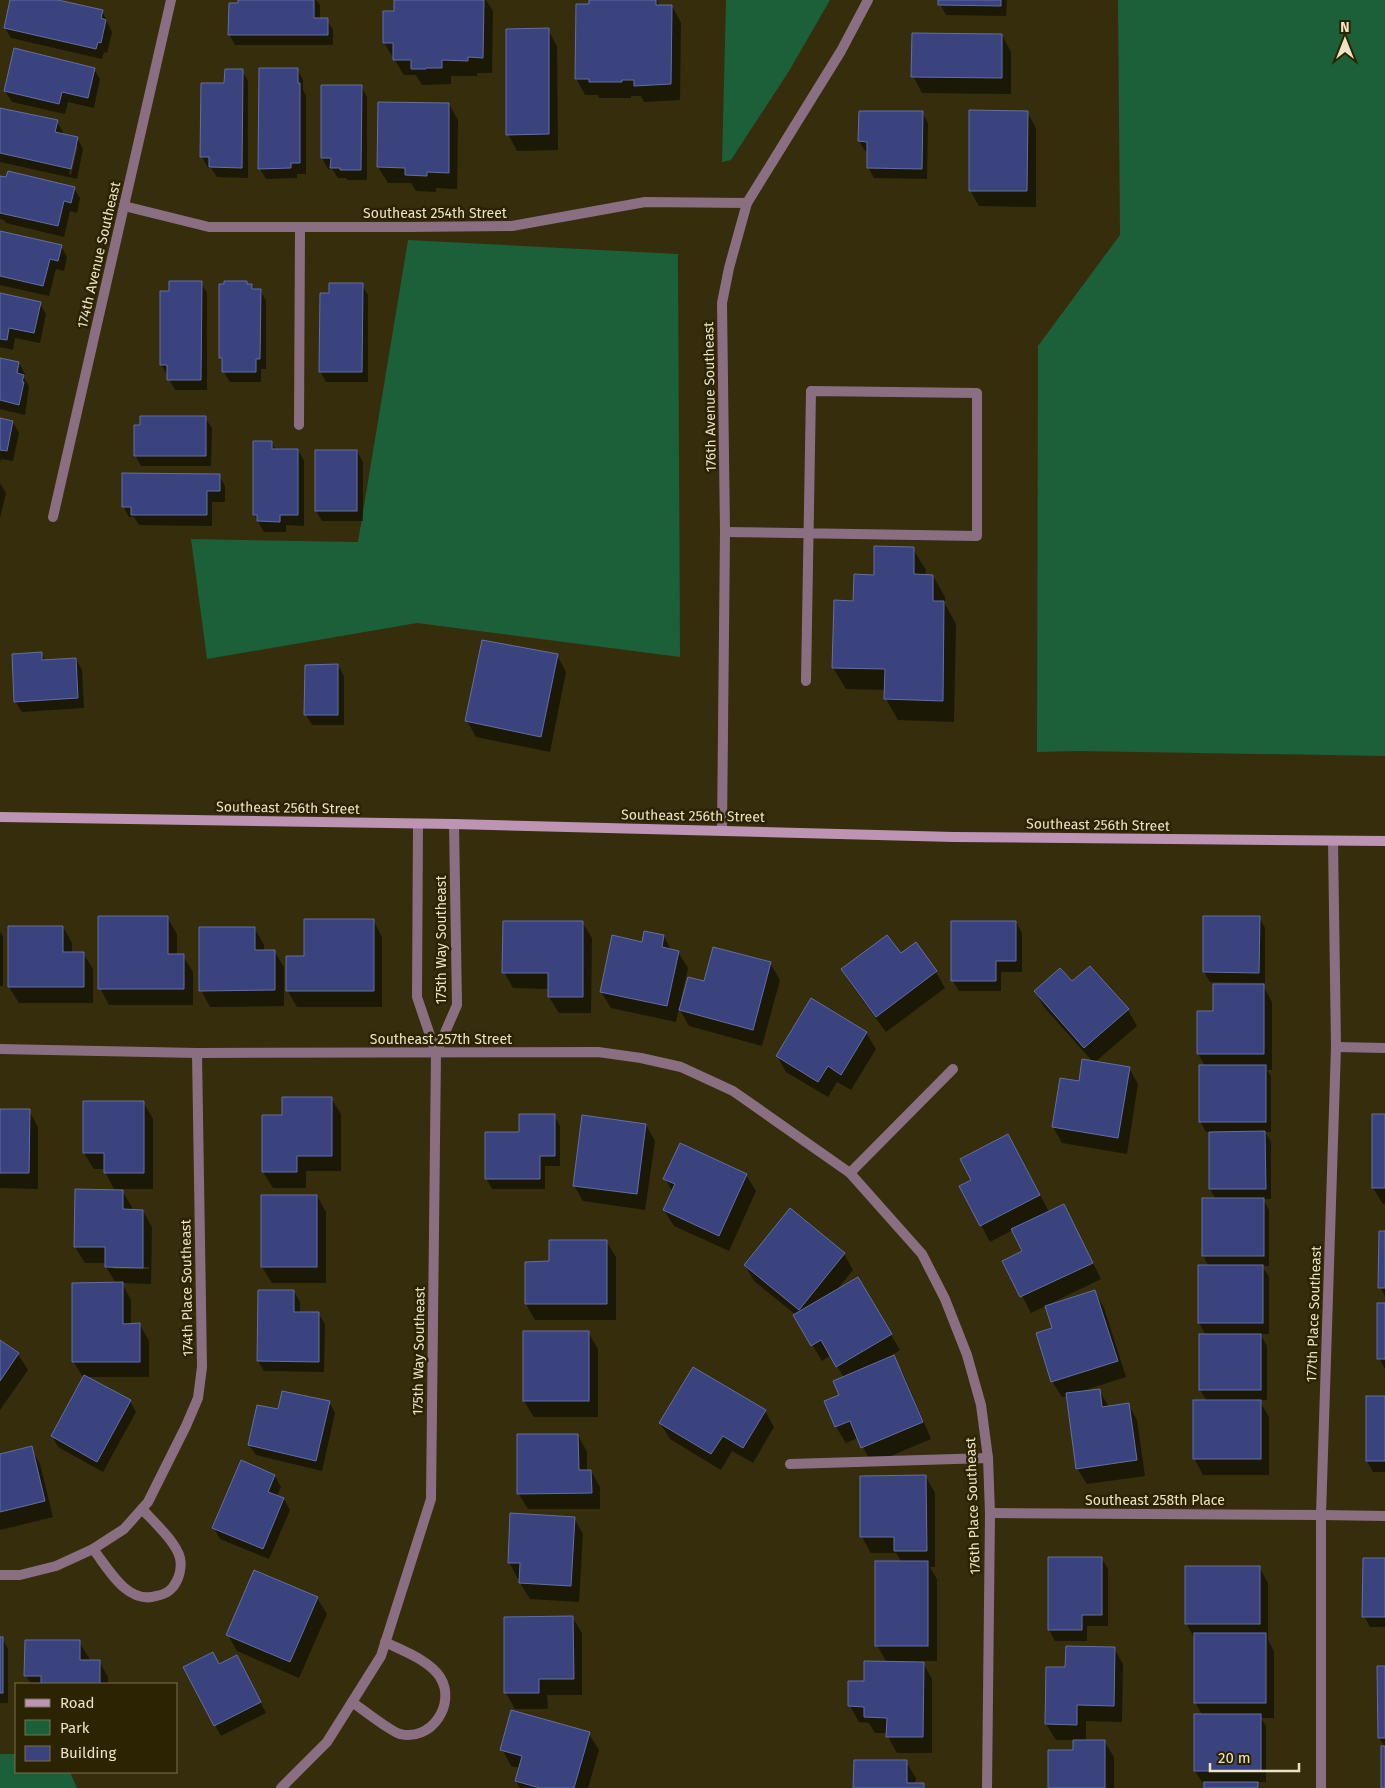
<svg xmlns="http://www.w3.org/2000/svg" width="1385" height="1788" font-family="'Fira Sans',sans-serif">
	<rect width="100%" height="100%" fill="#362d0c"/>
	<g fill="#1b6039">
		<path d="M726,0h104l-41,71 -58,89 -9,2z"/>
		<path d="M1118,0h267v756l-306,-5 -42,1 1,-406 82,-111z"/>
		<path d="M408,240l270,14 2,403 -263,-34 -210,36 -16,-120 167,3z"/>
		<path d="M0,1754h16v18h54l7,16h-77z"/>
	</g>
	<g fill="#0007" fill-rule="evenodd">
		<path d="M11,0h41l50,11 10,21 -5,21 -3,-1 -2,7 -91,-21 -6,-10z"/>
		<path d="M239,0h77l4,5v15h7l6,10v15h-98l-6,-11z"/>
		<path d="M395,0h91l7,11 -1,62h-15v3h-26v8l-29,1 -6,-10h-12l-20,-32v-31h11z"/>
		<path d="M591,0h66l3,6h12l9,17 -1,77 -36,2 -3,-6h-10v2h-32l-1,-3h-13l-9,-17z"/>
		<path d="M940,0h67l-1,16 -60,-1 -6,-11z"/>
		<path d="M548,30l9,16 1,104 -41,1 -9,-17z"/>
		<path d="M1002,35l9,17v42l-89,-1 -9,-17z"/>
		<path d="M94,69l6,10 -6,29 -26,-6 -3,12 -53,-12 -7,-11z"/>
		<path d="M297,69l6,11v10l3,5v79h-9v4l-31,1 -6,-10z"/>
		<path d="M242,71l6,10v97l-31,-1 -6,-9h-3l-6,-11 24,-73z"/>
		<path d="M361,86l6,11v83h-19l-2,-2h-8l-6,-9h-4l-6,-11z"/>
		<path d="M449,104l9,16 -1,69 -21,-1v4l-20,-1 -5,-8h-23l-10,-16z"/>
		<path d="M922,112l6,11 -1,56 -53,-1 -6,-11v-15l-3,-1 -6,-10z"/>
		<path d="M1027,112l9,16v79l-57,-1 -9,-16z"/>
		<path d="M0,114l57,8 6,10v3l14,3 6,11 -6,30 -77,-17zM75,146h3l-7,29 -2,-1z"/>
		<path d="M0,177l74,11 6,10 -3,15 -7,-2 -6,26 -58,-14 -2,-3 -4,-1z"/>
		<path d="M0,233l61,13 6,11 -3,14 -8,-2 -7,27 -49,-11z"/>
		<path d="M201,283l6,10v97h-32l-14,-26 10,-72z"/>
		<path d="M220,285h32l3,5h5l6,11v68h-5v13h-31l-7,-11v-7l-3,-6z"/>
		<path d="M362,285l6,10v87h-42l-6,-11 10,-77z"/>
		<path d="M0,295l40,9 6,10 -6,29 -25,-5 -2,12 -13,-3z"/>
		<path d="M0,359l19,4 6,11 -1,4 5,8 -4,29 -25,-6z"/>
		<path d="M205,418l7,10 -1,38h-70l-6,-11z"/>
		<path d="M0,420l13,2 6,11 -6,28 -12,-2 -1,4z"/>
		<path d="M271,442l5,8h22l6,11v65l-18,-1v7h-22l-10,-17z"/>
		<path d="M357,451l6,11v59h-41l-6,-10z"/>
		<path d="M219,475l6,11v16h-13v24l-73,-1 -5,-8h-5l-6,-11z"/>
		<path d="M0,483l6,10 -6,25z"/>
		<path d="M913,549l13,21 -1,6h8l12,21v7l11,20 -2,98 -56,-2 -12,-21v-9l-40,-1 -13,-21 21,-65z"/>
		<path d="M41,653l5,8 30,-2 6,11 2,38 -62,4 -7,-11z"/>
		<path d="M557,655l9,17 -16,80 -74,-15 -9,-16z"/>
		<path d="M338,665l6,11v49h-32l-6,-10z"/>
		<path d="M167,917l10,17v22h6l10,16v33h-84l-9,-17z"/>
		<path d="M1259,917l6,11v55l-55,-1 -6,-10z"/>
		<path d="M373,920l9,17v70h-85l-10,-17 18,-33z"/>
		<path d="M582,922l10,16 -1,75h-32l-10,-16v-8l-36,-1 -9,-16z"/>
		<path d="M1016,922l6,11v39h-21v19h-42l-6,-10z"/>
		<path d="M63,927l9,16v10h11l10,16v34h-74l-10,-16z"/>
		<path d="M255,929l9,16v6h10l10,16v39l-74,1 -9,-17z"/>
		<path d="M0,931l3,5v50h-3z"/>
		<path d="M664,936l7,14 7,2 10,16 -7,30 2,1 22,-17 65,-19 10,17 -18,66 -73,-20 -10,-18 -3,14 -65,-14 -10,-16 42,-49z"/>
		<path d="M916,944l20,28 9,16 -59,44 -34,-46 -10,-16 58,-15z"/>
		<path d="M1072,983l56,27 9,16 -42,36 34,6 9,16 -11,70 -65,-11 -9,-16 40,-65 -49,-55 -9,-16z"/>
		<path d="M1263,986l9,16v68h-5l4,7v55h-6l6,10v57h-8l6,11v56h-7l7,11v57h-9l7,12v54h-8l10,17v58h-66l-9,-17 13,-57 -7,-11 6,-55 -7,-12v-56h10l-6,-12 13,-55 -6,-11v-57h-4l-6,-11 5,-55 -7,-12 16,-41z"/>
		<path d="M811,1000l55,33 10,16 -25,41 -14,-8 -9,15 -42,-25 -9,-16z"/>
		<path d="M331,1098l10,16v57h-35v17h-33l-10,-16 21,-56z"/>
		<path d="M143,1102l10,17v70h-39l-9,-17v-3h-11l-10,-16z"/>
		<path d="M0,1111h29l9,16v62l-38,-1z"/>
		<path d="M554,1115l6,11v40h-15v23h-53l-6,-11z"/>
		<path d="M1385,1115v89h-2l-10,-16z"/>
		<path d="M646,1125l9,16 -10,69 -62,-9 -9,-16z"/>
		<path d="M1017,1151l32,61 15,-7 37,74 -70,34 -27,-52 20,-9 -11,-22 -23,12 -29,-55z"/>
		<path d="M746,1175l10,16 -27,60 -55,-25 -10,-16 9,-18 -8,-13z"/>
		<path d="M122,1191l10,16v4h11l9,16 -1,57 -29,-1 9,17v25h9l9,16v36h-63l44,24 6,11 -33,60 -45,-25 -6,-11 31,-59 -10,-16 43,-78 -10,-16v-4h-21l-10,-16zM114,1266l35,1v2h-35z"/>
		<path d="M317,1196l9,16v71h-54l-10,-16z"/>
		<path d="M1385,1232v64l-5,-9z"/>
		<path d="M606,1241l10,16v63h-81l-9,-16 24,-42z"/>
		<path d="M844,1254l9,16 -18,22 23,-13 42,71 -8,5 11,18 28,66 -59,25 -14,-26 -12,5 -10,-16 -10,-25 14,-6 4,-18 -13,-23 -9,6 -27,-45 1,-1 -42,-34 -9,-16z"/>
		<path d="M294,1292l6,10v11h18l7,11 -1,48 -60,-1 -6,-10z"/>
		<path d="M1095,1292l9,16 22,69 -44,14v1l17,-2 10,17 19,-3 9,16 8,56 -58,8 -10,-16 -10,-72 -5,1 -10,-16 1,-52z"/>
		<path d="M1385,1304v65l-6,-11z"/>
		<path d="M524,1332h64l10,17v68h-64l-10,-16z"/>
		<path d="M0,1341l18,13 10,16 -28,40z"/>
		<path d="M1385,1398v74h-12l-6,-11z"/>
		<path d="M329,1402l6,11 -13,58 -66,-16 -7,-10 30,-34z"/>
		<path d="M765,1411l9,16 -21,36 -21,-12 -11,19 -51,-31 -10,-16z"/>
		<path d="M578,1435l9,17v19h4l9,16v22h-72l-10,-16z"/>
		<path d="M31,1448l9,16 13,53 -53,13v-75z"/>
		<path d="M275,1476l6,11 -4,9 7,3 6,11 -21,49 -49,-20 -6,-11z"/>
		<path d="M926,1477l9,16v74h-5l7,12v82h-15l10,18v74h-35l-9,-16v-4h-13l-6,-10 -10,-1 -9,-16v-24h15l22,-19 -10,-18 25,-82 -6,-10h-25l-9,-16z"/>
		<path d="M574,1518l9,16 -4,68 -49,-3 -10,-16 1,-4h-3l-9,-17z"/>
		<path d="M1049,1559h53l6,10v57h-21v15h-32l-6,-11z"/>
		<path d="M1385,1559v68h-15l-6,-11z"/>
		<path d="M1259,1567l9,16v57l6,11v67h-13l5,8v56h-9l3,6h-55v-6h-3l-7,-11 8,-55 -8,-14v-63l-9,-16z"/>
		<path d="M317,1598l10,16 -28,64 -62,-27 -9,-16z"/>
		<path d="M572,1617l10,16v62h-35l1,14h-33l-9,-16z"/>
		<path d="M0,1638h2l6,11v54h-8z"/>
		<path d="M79,1642l10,16v3h10l9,16v7h-77l-5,-8z"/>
		<path d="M1114,1648l9,16 -1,58 -36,-1v20h18l10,16v31h-64l24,-37v-11h-18l-10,-16 20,-56z"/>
		<path d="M219,1666l24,2 23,45 -45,23 -6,-11z"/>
		<path d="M1385,1667v121h-3l3,-41 -6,-9z"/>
		<path d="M589,1734l10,16 -11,38h-68l-4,-7 4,-13 -9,-2 -9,-17z"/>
		<path d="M906,1762l10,16 -1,7h8l2,3h-70z"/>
	</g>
	<g fill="#3a437d" stroke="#636ea4">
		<path d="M10,0h48l45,10 -2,8 5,2 -5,23 -3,-1 -2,7 -92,-21z"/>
		<path d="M238,0h76v18h14v17h-100l1,-32h9z"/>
		<path d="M394,0h90l-1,58 -15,-1v4l-26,-1v8h-16v1h-15v-9h-18v-17h-10v-32h11z"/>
		<path d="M589,0h67v5h16l-1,79 -37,2v-6h-12v2h-33v-3h-14l1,-75h13z"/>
		<path d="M938,0h63v6l-63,-1z"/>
		<path d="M549,28v106l-43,1v-106z"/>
		<path d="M912,33l90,1v44l-91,-1z"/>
		<path d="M14,48l81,20 -7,30 -26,-6 -3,12 -55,-13z"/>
		<path d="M259,68h39v15h2v80h-9v5l-33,1z"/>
		<path d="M225,69h18l-1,99 -33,-1v-10h-9l1,-74h23z"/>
		<path d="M321,85h41l-1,85h-21v-2h-10l1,-10h-10z"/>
		<path d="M378,102l71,1v70l-22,-1v4l-22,-1v-7l-28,-1z"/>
		<path d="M0,108l58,12 -3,12 23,5 -7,32 -71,-16z"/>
		<path d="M969,110l59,1 -1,80h-58z"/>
		<path d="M859,111h64l-1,58 -55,-1v-26l-9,-1z"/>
		<path d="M8,171l67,16 -4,16 -7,-2 -6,25 -58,-13v-37l6,1z"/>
		<path d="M0,231l62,14 -4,16 -8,-2 -7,27 -43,-10z"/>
		<path d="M169,281h33l-1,99h-34v-15h-7v-74h9z"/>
		<path d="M224,281h23v3h5v5h9l-1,70h-4v13h-34v-14h-3v-74h5z"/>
		<path d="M329,283h34l-1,89h-43l1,-79h9z"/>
		<path d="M0,293l41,9 -7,31 -25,-5 -2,12 -7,-1z"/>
		<path d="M0,358l19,4 -2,11 7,2 -2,7h2l-5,23 -19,-5z"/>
		<path d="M140,416h66v40h-72v-31h6z"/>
		<path d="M0,418l13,3 -6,30 -7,-1z"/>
		<path d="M253,441h19v8h26v66h-18v7l-23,-1v-6h-4z"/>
		<rect x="315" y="450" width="42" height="61"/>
		<path d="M122,473l98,1v17h-13v24h-76v-8h-9z"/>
		<path d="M874,546l40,1v27l19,1v26h11l-1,100 -59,-2 1,-30 -53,-1 2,-68 19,1 1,-27 20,1z"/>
		<path d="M482,640l76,14 -17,83 -76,-16z"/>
		<path d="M42,652v8l34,-2 2,40 -64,4 -2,-48z"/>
		<path d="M338,664v51h-34l1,-50z"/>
		<path d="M98,916h70v38h16v35h-86z"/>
		<path d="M1203,916h57l-1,57 -56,-1z"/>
		<path d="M304,919h70v72h-88v-35h18z"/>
		<path d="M503,921h80v76h-35v-24h-46z"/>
		<path d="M951,921h65v40h-20v20h-45z"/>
		<path d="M8,926h55v26h21v35h-76z"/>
		<path d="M199,927h56v23h20v40l-76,1z"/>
		<path d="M644,931l20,4 -2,12 17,4 -12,55 -67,-14 12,-57 30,7z"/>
		<path d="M887,935l14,18 15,-11 21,29 -61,46 -35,-48z"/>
		<path d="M713,947l58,15 -18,68 -74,-20 9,-33 16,4z"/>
		<path d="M1090,966l39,43 -45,39 -50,-57 26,-23 12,13z"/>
		<path d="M1213,984h51v70h-67v-43h16z"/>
		<path d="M811,998l56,34 -26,43 -13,-9 -10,16 -42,-26z"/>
		<path d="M1082,1059l48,8 -12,71 -66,-11 8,-49 19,3z"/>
		<rect x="1199" y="1065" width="67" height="57"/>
		<path d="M282,1097h50v59h-35v16h-35v-57h20z"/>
		<path d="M83,1101h61v72h-40v-20h-21z"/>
		<path d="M0,1109h30l-1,64h-29z"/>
		<path d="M519,1114h36v42h-15v23h-55v-47h34z"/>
		<rect x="1372" y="1114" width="13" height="74"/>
		<path d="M582,1115l64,9 -9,70 -64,-8z"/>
		<path d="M1265,1131l1,58h-57v-57z"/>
		<path d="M1008,1134l32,61 -60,31 -21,-40 12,-6 -11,-21z"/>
		<path d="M680,1143l67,31 -28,62 -56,-26 12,-26 -12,-5z"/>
		<path d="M75,1189l48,1v19l20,1v58l-38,-1v-20h-31z"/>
		<rect x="261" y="1195" width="56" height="72"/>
		<rect x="1202" y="1198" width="62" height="58"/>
		<path d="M1064,1204l29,59 -73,34 -18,-36 20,-10 -11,-22z"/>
		<path d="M790,1208l55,45 -46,57 -55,-45z"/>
		<path d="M1379,1231h6v57h-7z"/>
		<path d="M549,1240h58v64h-82v-42l24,-1z"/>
		<rect x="1198" y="1265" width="65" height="58"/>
		<path d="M858,1277l34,57 -56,33 -15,-27 -10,6 -18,-31z"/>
		<path d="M123,1282v42l17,-1v39h-68v-79z"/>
		<path d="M258,1290h36v22h25v50l-62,-1z"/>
		<path d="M1095,1290l23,71 -67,21 -15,-49 16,-5 -7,-22z"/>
		<rect x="1377" y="1303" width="8" height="56"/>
		<rect x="523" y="1331" width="66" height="70"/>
		<rect x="1199" y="1334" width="62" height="56"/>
		<path d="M0,1340l19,13 -19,28z"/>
		<path d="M894,1355l29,67 -62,26 -11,-27 -15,6 -11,-26 15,-6 -6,-14z"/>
		<path d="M693,1367l73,43 -23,38 -20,-12 -12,18 -52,-31z"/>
		<path d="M84,1375l47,25 -34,62 -46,-26z"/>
		<path d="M1100,1389l2,18 27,-4 8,57 -61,9 -10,-76z"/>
		<path d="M282,1391l48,10 -14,60 -68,-16 9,-40 21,4z"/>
		<rect x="1366" y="1396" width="19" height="65"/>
		<rect x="1193" y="1400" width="68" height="59"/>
		<path d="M517,1434h61l1,36h12l1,23 -75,1z"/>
		<path d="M32,1446l13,55 -45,11v-58z"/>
		<path d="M241,1460l34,15 -7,17 16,6 -21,51 -51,-21z"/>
		<path d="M926,1475l1,76h-33v-14h-34v-61z"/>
		<path d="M510,1513l65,4 -4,69 -52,-3 1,-20h-12z"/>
		<path d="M1048,1557h54v58h-20v15h-34z"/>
		<path d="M1363,1558h22v59h-23z"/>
		<rect x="875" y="1561" width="53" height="85"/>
		<rect x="1185" y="1566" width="75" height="58"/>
		<path d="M254,1570l64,27 -28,65 -64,-27z"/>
		<path d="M573,1616l1,63h-35v14h-35v-76z"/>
		<rect x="1194" y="1633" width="72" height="70"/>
		<rect x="0" y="1637" width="3" height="56"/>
		<path d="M25,1640h55v20h20v24h-59v-8h-17z"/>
		<path d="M1066,1646l49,1 -1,59 -37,-1v20l-32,-1 1,-57h19z"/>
		<path d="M213,1652l6,12 18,-9 24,47 -47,24 -31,-59z"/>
		<path d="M864,1661l60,1 -1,75h-37l1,-19 -23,-1v-10l-16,-1v-25h16z"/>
		<path d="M1377,1666h8v72h-7z"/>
		<path d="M511,1710l79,22 -16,56h-34l-25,-7 7,-25 -22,-6z"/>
		<rect x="1194" y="1714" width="67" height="57"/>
		<path d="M1073,1740h32v48h-57v-38h25z"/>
		<rect x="1381" y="1746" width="4" height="42"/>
		<path d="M854,1760h53v23h17v5h-71z"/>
		<rect x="1204" y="1782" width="54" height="6"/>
	</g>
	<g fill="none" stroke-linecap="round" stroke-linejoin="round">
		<g stroke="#8a6f83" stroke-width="10">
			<path d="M299,425l1,-198"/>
			<path d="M725,532c84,2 168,3 252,4v-143l-166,-2 -5,290"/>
			<path d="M790,1464l198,-6"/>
			<path d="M1321,1515l64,1"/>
		</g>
		<g stroke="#8a6f83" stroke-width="10">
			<path d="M124,206l85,21h200l103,-1 133,-24 102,1"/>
			<path d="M53,517l118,-517"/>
			<path d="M418,824l-1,173 19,56 21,-48 -3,-181"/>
			<path d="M722,830l3,-298 -3,-229 7,-35 18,-65 94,-152 27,-51"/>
			<path d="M1336,1047l49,1"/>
			<path d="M0,1049l197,4 401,-1 43,6 40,9 52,24 117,82 72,81 23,45 22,56 14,50 7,53 2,55 -3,275"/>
			<path d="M850,1173l103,-104"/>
			<path d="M990,1513l331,2"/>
			<path d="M93,1549c15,19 34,56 63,47 7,-1 13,-4 17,-9 6,-8 9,-19 7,-29 -4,-16 -27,-37 -38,-49"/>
			<path d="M0,1575h20l36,-9 37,-17 31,-20 24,-27 38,-76 12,-28 4,-31 -5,-314"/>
			<path d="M352,1702c10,7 39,30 48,32 31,8 57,-30 40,-57 -11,-17 -37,-26 -55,-35"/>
			<path d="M281,1788l46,-46 54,-86 50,-157 5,-446"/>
			<path d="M1321,1788v-273l15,-468 -3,-206"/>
		</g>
		<path stroke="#be94b4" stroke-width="10" d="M0,817l454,7 500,13 431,4"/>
	</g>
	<g text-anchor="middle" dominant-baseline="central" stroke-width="5" stroke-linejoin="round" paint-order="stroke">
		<g font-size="14" fill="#ece3c4" stroke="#2c2302">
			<text x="435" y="213">Southeast 254th Street</text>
			<text transform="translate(99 255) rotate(-77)">174th Avenue Southeast</text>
			<text transform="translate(710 397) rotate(-91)">176th Avenue Southeast</text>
			<text transform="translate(288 808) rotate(1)">Southeast 256th Street</text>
			<text transform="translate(693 816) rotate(1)">Southeast 256th Street</text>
			<text transform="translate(1098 825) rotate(1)">Southeast 256th Street</text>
			<text transform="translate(441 940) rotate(-90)">175th Way Southeast</text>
			<text x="441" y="1039">Southeast 257th Street</text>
			<text transform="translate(187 1288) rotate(-91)">174th Place Southeast</text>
			<text transform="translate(1314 1314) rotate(-88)">177th Place Southeast</text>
			<text transform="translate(419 1351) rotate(-89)">175th Way Southeast</text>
			<text x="1155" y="1500">Southeast 258th Place</text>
			<text transform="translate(973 1506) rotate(-92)">176th Place Southeast</text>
		</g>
	</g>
	<rect x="15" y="1683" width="162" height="90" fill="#2c2302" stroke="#797050"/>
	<rect x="25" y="1699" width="25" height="8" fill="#be94b4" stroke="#797050"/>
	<text x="60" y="1708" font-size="15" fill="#ece3c4">Road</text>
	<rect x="25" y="1720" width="25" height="15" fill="#1b6039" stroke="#797050"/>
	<text x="60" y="1733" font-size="15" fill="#ece3c4">Park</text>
	<rect x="25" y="1746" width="25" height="15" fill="#3a437d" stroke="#797050"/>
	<text x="60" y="1758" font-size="15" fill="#ece3c4">Building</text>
	<g transform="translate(1345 40)" stroke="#2c2302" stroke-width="4" paint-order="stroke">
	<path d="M0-4L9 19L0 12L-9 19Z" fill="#ece3c4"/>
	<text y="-8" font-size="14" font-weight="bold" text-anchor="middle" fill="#ece3c4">N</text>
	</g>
	<path d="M1210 1763v8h89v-8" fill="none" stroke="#ece3c4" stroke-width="2.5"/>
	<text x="1218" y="1763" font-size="15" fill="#ece3c4" stroke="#2c2302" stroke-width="4" paint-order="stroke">20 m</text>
</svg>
